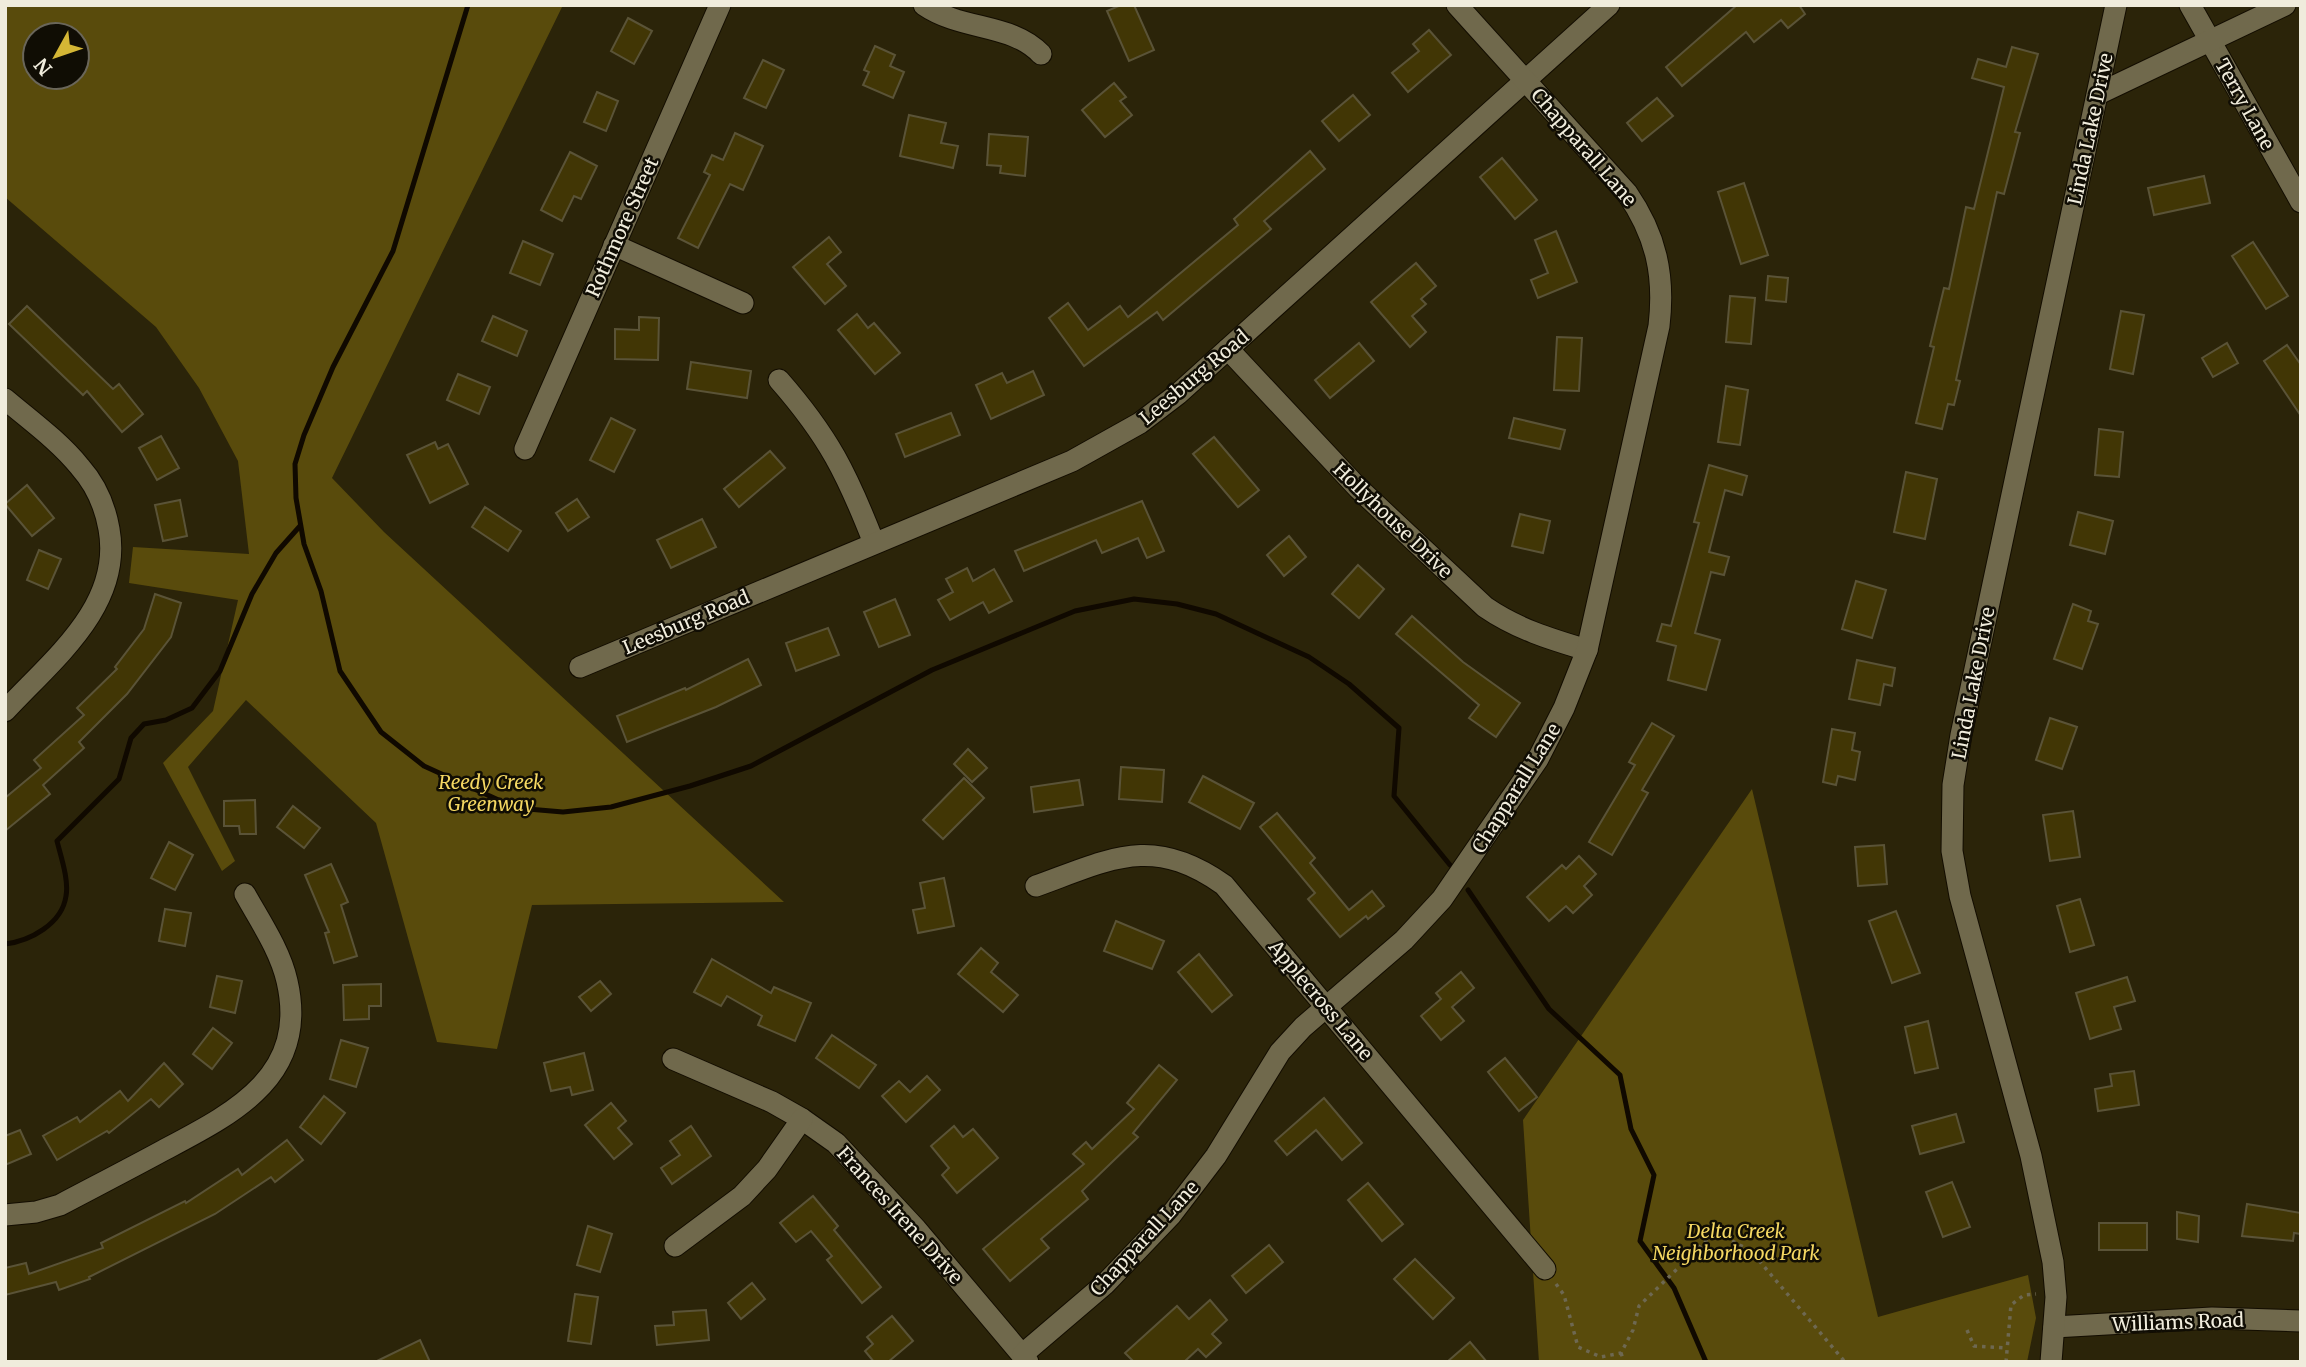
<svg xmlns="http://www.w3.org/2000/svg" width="2306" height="1367" font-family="Merriweather,serif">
	<rect width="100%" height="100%" fill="#2b2409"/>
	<g fill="#594b0c" fill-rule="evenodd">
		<path d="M5,5h558l-231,473 52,54 400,370 -252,3 -35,144 -60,-7 -61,-219 -130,-123 -58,67 47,94 -13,10 -59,-108 50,-52 25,-111 -109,-17 4,-36 116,7 -11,-93 -39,-73 -43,-61 -151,-130zM35,35h42v42h-42z"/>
		<path d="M1752,789l126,528 150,-42 8,43 -9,44h-488l-16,-242z"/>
	</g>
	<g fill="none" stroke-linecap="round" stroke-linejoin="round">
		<g stroke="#100900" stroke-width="5">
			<path d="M468,5l-75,246 -60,116 -29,68 -9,29 1,34 8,46 17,47 19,80 41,61 43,34 92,42 47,4 48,-5 79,-21 61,-20 181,-96 143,-59 59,-12 43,5 39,10 93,43 40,27 50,44 -5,68 56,69"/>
			<path d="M1468,890l81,119 71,66 11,54 23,46 -14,66 34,47 32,74"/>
			<path d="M5,944c25,-3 57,-20 61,-48 3,-16 -5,-39 -9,-55l62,-62 12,-41 13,-14 22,-4 26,-12 28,-37 32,-77 24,-41 24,-27"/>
		</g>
	</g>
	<g fill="#413605" stroke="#5a5337" stroke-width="2">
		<path d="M1121,5h13l20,45 -25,11 -22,-50z"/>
		<path d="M1737,5h62l6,9 -17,14 -7,-8 -27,22 -8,-10 -64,54 -16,-19z"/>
		<path d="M628,18l24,13 -18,33 -23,-13z"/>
		<path d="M1429,30l22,25 -43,37 -16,-19 27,-22 -6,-7z"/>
		<path d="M875,46l20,9 -5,11 14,6 -11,26 -30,-13 6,-13 -5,-2z"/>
		<path d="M2012,47l26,7 -23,78 5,1 -16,61 -7,-2 -41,188 4,1 -6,24 -6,-1 -6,25 -26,-6 18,-76 -4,-1 14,-58 5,1 17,-82 8,2 30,-122 -32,-9 6,-19 28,8z"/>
		<path d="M763,60l21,10 -18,38 -22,-10z"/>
		<path d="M1114,83l12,14 -6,4 12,14 -27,22 -23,-27z"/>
		<path d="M597,92l21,9 -12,30 -22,-9z"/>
		<path d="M1353,95l17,20 -31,26 -17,-20z"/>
		<path d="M1657,98l16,18 -31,25 -15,-18z"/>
		<path d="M909,115l37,8 -5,20 17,3 -5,22 -53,-12z"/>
		<path d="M735,133l28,13 -20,44 -13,-6 -32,64 -20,-10 32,-63 -6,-3 8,-17 11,5z"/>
		<path d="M989,134l39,3 -3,39 -25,-3 1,-7 -14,-1z"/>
		<path d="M1310,151l15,18 -61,52 7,8 -108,91 -6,-8 -73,54 -35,-48 19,-15 20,27 32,-24 8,11 110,-92 -4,-6z"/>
		<path d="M570,152l27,14 -16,33 -7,-3 -12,25 -21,-11z"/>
		<path d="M1502,158l35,42 -22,19 -35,-42z"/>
		<path d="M2204,176l6,27 -56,12 -6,-27z"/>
		<path d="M1744,183l24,72 -27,9 -23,-72z"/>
		<path d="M1556,231l21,51 -39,16 -7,-18 17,-7 -13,-33z"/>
		<path d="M829,237l12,15 -14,12 19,22 -21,18 -32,-37z"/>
		<path d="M523,241l30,13 -13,31 -30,-12z"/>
		<path d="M2253,242l35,54 -22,13 -34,-53z"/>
		<path d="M1416,263l20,23 -15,13 5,5 -14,12 14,16 -16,15 -39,-45z"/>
		<path d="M1768,276l20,2 -2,24 -20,-2z"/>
		<path d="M1730,296l25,2 -4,46 -25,-2z"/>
		<path d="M27,306l86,83 6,-5 24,30 -21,18 -35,-41 -4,4 -74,-71z"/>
		<path d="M2121,311l23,4 -11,59 -23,-5z"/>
		<path d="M857,314l11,14 6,-5 26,30 -25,21 -37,-44z"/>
		<path d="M493,316l34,15 -10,25 -35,-15z"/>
		<path d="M639,317l20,1 -1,42 -43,-1v-30l24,1z"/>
		<path d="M1557,337l25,1 -3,53 -25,-1z"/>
		<path d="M1359,343l15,18 -44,37 -15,-18z"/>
		<path d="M2227,343l11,20 -25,14 -11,-19z"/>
		<path d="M2287,345l14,20v51l-37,-55z"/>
		<path d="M691,362l60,9 -4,27 -60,-9z"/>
		<path d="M1033,371l11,24 -53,24 -15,-34 26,-12 5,10z"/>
		<path d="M458,374l32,13 -11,27 -32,-14z"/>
		<path d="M1726,386l22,4 -8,55 -22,-3z"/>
		<path d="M951,413l9,22 -55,22 -9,-23z"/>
		<path d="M611,418l24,12 -21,42 -24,-12z"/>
		<path d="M1514,418l51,12 -5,19 -51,-11z"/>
		<path d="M2099,429l24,3 -4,45 -24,-2z"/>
		<path d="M161,436l18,32 -22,12 -18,-32z"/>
		<path d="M1214,437l45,53 -21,17 -45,-53z"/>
		<path d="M435,442l3,7 10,-5 20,40 -38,19 -23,-48z"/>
		<path d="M770,451l15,17 -46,39 -15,-18z"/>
		<path d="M1709,465l38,11 -5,19 -17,-5 -16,62 20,5 -5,18 -13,-3 -16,61 25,7 -14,50 -38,-10 8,-34 -19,-5 5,-17 9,2 28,-103 -5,-1z"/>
		<path d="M1906,472l31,7 -12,60 -31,-7z"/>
		<path d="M27,485l27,33 -22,18 -27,-32z"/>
		<path d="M577,499l12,18 -21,14 -12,-18z"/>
		<path d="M180,500l7,36 -24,5 -8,-36z"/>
		<path d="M1142,501l22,50 -17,7 -9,-20 -36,15 -6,-13 -72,31 -9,-20z"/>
		<path d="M485,507l36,24 -13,20 -36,-24z"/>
		<path d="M2078,512l35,9 -8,33 -35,-9z"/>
		<path d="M1520,514l30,7 -7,32 -31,-7z"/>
		<path d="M702,519l14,28 -45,21 -14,-28z"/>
		<path d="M1289,536l17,21 -22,19 -17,-21z"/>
		<path d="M39,550l22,9 -13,30 -21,-9z"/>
		<path d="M1358,565l26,24 -25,29 -27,-24z"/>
		<path d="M967,568l6,13 21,-12 18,32 -23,12 -6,-11 -33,18 -12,-20 15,-8 -7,-13z"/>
		<path d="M1856,581l30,9 -14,48 -30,-9z"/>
		<path d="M155,594l26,9 -10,34 -44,57 -48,48 5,6 -41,37 7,9 -45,37v-33l36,-30 -7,-8 50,-45 -7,-7 40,-39 -2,-2 29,-38z"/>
		<path d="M895,599l15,36 -31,12 -15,-35z"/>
		<path d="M2073,604l18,7 -3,10 10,3 -16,45 -28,-10z"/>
		<path d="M1412,616l51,46 57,41 -24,34 -27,-19 10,-13 -83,-71z"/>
		<path d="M828,628l11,27 -43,16 -10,-28z"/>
		<path d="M748,659l13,26 -45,22 -89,35 -10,-26 68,-28 1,2z"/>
		<path d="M1857,660l38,8 -3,18 -8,-2 -4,21 -31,-6z"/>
		<path d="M2050,718l27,9 -15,42 -26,-9z"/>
		<path d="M1652,723l22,13 -32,54 6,3 -36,62 -23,-13 46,-77 -6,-3z"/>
		<path d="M1832,729l23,4 -3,17 8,2 -5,28 -17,-4 -2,9 -13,-3z"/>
		<path d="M968,749l19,19 -15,14 -18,-18z"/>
		<path d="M1121,767l43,3 -2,32 -43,-3z"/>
		<path d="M1203,776l51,27 -14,26 -51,-27z"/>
		<path d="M964,778l20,20 -41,41 -20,-19z"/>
		<path d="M1079,780l4,25 -49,7 -3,-25z"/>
		<path d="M255,800l1,34h-16l-1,-8h-15v-25z"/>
		<path d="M293,806l27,22 -16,20 -27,-21z"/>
		<path d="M2073,811l7,46 -30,4 -7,-46z"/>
		<path d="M1277,813l38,45 -5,5 39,47 23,-19 12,15 -16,13 -2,-3 -26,21 -32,-38 7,-6 -55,-66z"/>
		<path d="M169,842l24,13 -18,35 -24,-12z"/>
		<path d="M1884,845l3,39 -29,2 -3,-39z"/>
		<path d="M1579,856l17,18 -12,12 8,9 -19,18 -7,-7 -17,15 -22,-24 35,-32 4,4z"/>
		<path d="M331,864l17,38 -7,3 16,51 -23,7 -9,-30 4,-1 -24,-57z"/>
		<path d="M944,878l10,48 -36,7 -5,-23 12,-2 -5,-25z"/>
		<path d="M2080,899l14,46 -24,7 -13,-46z"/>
		<path d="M165,909l26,4 -6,33 -26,-5z"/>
		<path d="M1896,911l24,62 -28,10 -23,-62z"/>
		<path d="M1116,921l48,20 -12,28 -48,-18z"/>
		<path d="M981,948l17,15 -7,9 27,23 -15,17 -45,-38z"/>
		<path d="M1199,954l33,41 -20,17 -34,-40z"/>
		<path d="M712,959l59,34 3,-6 37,16 -16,38 -37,-16 4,-9 -35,-20 -6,10 -27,-14z"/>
		<path d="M1461,972l13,16 -22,19 12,14 -23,19 -20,-24 20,-17 -5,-6z"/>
		<path d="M217,976l25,5 -7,32 -25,-6z"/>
		<path d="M2127,977l8,24 -21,6 7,22 -31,10 -14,-46z"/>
		<path d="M600,981l11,13 -20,17 -12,-14z"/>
		<path d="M381,984v22h-12v13l-25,1 -1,-35z"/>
		<path d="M1928,1021l10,47 -23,5 -10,-46z"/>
		<path d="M213,1028l19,15 -20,26 -19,-15z"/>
		<path d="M832,1035l44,30 -17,23 -43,-30z"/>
		<path d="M341,1040l27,8 -12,39 -26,-8z"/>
		<path d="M584,1053l9,37 -21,5 -2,-8 -19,4 -7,-28z"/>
		<path d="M1505,1058l32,39 -18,14 -31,-39z"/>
		<path d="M164,1063l19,21 -24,23 -8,-8 -42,34 -2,-2 -50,29 -14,-24 34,-19 3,5 40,-31 8,10z"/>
		<path d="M1159,1065l18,15 -44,53 5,4 -56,54 6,8 -47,40 8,9 -39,33 -27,-32 101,-85 -11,-10 13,-12 6,7 42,-40 -7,-6z"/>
		<path d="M2134,1071l5,34 -41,6 -3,-22 17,-3 -2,-12z"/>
		<path d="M927,1076l13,14 -34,32 -24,-26 17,-15 11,11z"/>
		<path d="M324,1096l21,17 -24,31 -21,-17z"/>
		<path d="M1324,1098l38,45 -20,17 -26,-30 -29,25 -12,-14z"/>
		<path d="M611,1103l15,18 -8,7 14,16 -18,15 -29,-34z"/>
		<path d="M1956,1114l8,28 -44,12 -8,-28z"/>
		<path d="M691,1126l20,30 -39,28 -11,-16 19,-13 -10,-14z"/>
		<path d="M954,1126l9,11 10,-8 25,29 -41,35 -15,-18 7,-7 -18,-22z"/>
		<path d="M20,1130l11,24 -26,11v-29z"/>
		<path d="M287,1140l16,20 -28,22 -4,-5 -56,37 -126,63 1,2 -31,11 -3,-8 -51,13v-27l21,-5 3,11 74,-26 -2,-5 84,-42 1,2 52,-34 4,6z"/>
		<path d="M1952,1182l18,45 -27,10 -17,-45z"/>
		<path d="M1368,1183l35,41 -21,17 -34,-41z"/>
		<path d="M813,1196l25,30 -4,4 47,57 -19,16 -35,-43 5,-4 -21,-25 -15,11 -16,-19z"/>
		<path d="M2247,1204l54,9v21l-7,-1 -1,8 -51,-5z"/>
		<path d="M2177,1212l22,4 -1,26 -21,-3z"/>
		<rect x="2099" y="1223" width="48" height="27"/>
		<path d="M588,1226l24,8 -12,38 -23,-7z"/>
		<path d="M1269,1245l14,17 -37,31 -14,-17z"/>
		<path d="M1415,1259l39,39 -21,21 -39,-40z"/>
		<path d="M752,1283l13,16 -24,20 -13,-16z"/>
		<path d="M575,1294l23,3 -7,47 -23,-3z"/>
		<path d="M1210,1300l17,20 -15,14 9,9 -15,14 -8,-8 -14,13h-50l-9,-9 52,-47 12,13z"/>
		<path d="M706,1310l3,30 -52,5 -2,-19 19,-1 -1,-13z"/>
		<path d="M892,1316l21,25 -25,21h-14l-9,-11 8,-7 -6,-7z"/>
		<path d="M420,1340l10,22h-55z"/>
		<path d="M1470,1342l17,20h-40z"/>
	</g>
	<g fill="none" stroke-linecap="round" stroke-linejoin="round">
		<g stroke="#130d00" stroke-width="23">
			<g id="minor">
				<path d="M924,5c38,26 88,18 117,49"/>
				<path d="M2190,5l111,197"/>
				<path d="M2098,94l187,-89"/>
				<path d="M614,245l129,58"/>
				<path d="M1228,349l130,139 127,119c32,22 65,32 102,43"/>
				<path d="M779,380c50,57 68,94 95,163"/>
				<path d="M5,399c26,22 54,42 75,68 16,18 25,39 29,62 14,77 -57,131 -104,182"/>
				<path d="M525,449l195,-444"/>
				<path d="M580,667l492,-206 68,-38 38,-29 431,-389"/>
				<path d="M1036,886c75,-27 116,-52 188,-1l321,384"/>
				<path d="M673,1059l99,43 30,17 34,24 80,86 112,133"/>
				<path d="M5,1215l31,-3 24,-7c34,-18 69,-36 104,-55 70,-37 145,-74 123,-169 -7,-31 -27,-60 -42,-87"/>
				<path d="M675,1246l67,-50 25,-27 35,-50"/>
				<path d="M2054,1327l158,-9 89,3"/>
				<path d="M1023,1354l82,-70 66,-69 45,-59 64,-104 23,-25 101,-87 38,-41 96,-140 26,-51 23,-58 72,-324c6,-51 -3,-91 -32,-133l-170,-188"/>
				<path d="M2051,1362l5,-65 -3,-35 -22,-106 -71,-260 -8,-45 1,-66 8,-50 155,-730"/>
			</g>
		</g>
		<g stroke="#6e6851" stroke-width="3.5" stroke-dasharray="3.5 5" stroke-linecap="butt">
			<path d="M1556,1284l8,11 14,52 23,10 20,-4 12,-23 6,-24 76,-74 36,19 94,111"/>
			<path d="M1967,1330l7,16 33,2"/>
			<path d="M1621,1353l3,9"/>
			<path d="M2006,1362l5,-57 13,-10 12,-1"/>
		</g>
		<use href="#minor" stroke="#70694c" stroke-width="21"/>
	</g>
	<g text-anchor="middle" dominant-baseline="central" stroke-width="5" stroke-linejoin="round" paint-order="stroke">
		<g font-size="19" fill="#f0ecdc" stroke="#100d04">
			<text transform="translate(2245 104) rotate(61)">Terry Lane</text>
			<text transform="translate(2090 129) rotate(-78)">Linda Lake Drive</text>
			<text transform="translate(1584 147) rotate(49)">Chapparall Lane</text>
			<text transform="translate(622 227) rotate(-66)">Rothmore Street</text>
			<text transform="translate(1194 377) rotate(-40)">Leesburg Road</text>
			<text transform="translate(1393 520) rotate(44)">Hollyhouse Drive</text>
			<text transform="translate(686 622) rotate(-23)">Leesburg Road</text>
			<text transform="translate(1973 683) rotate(-79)">Linda Lake Drive</text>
			<text transform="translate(1516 788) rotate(-58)">Chapparall Lane</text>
			<text transform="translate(1321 1000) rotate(50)">Applecross Lane</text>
			<text transform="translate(900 1215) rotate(48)">Frances Irene Drive</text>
			<text transform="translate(1144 1238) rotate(-47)">Chapparall Lane</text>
			<text transform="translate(2178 1322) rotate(-2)">Williams Road</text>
		</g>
		<g font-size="19" font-style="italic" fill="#f4d762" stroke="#100d04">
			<text x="491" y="782">Reedy Creek<tspan x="491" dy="22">Greenway</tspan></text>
			<text x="1736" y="1231">Delta Creek<tspan x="1736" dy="22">Neighborhood Park</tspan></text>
		</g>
	</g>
	<rect width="2306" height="1367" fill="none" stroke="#f0ecdc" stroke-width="14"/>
	<g transform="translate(56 56) rotate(230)"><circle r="33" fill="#100d04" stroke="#6a665a" stroke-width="2"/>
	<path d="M0-5L12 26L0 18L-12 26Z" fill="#d4b635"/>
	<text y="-10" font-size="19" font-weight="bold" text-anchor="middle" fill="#f0ecdc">N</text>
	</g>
</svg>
